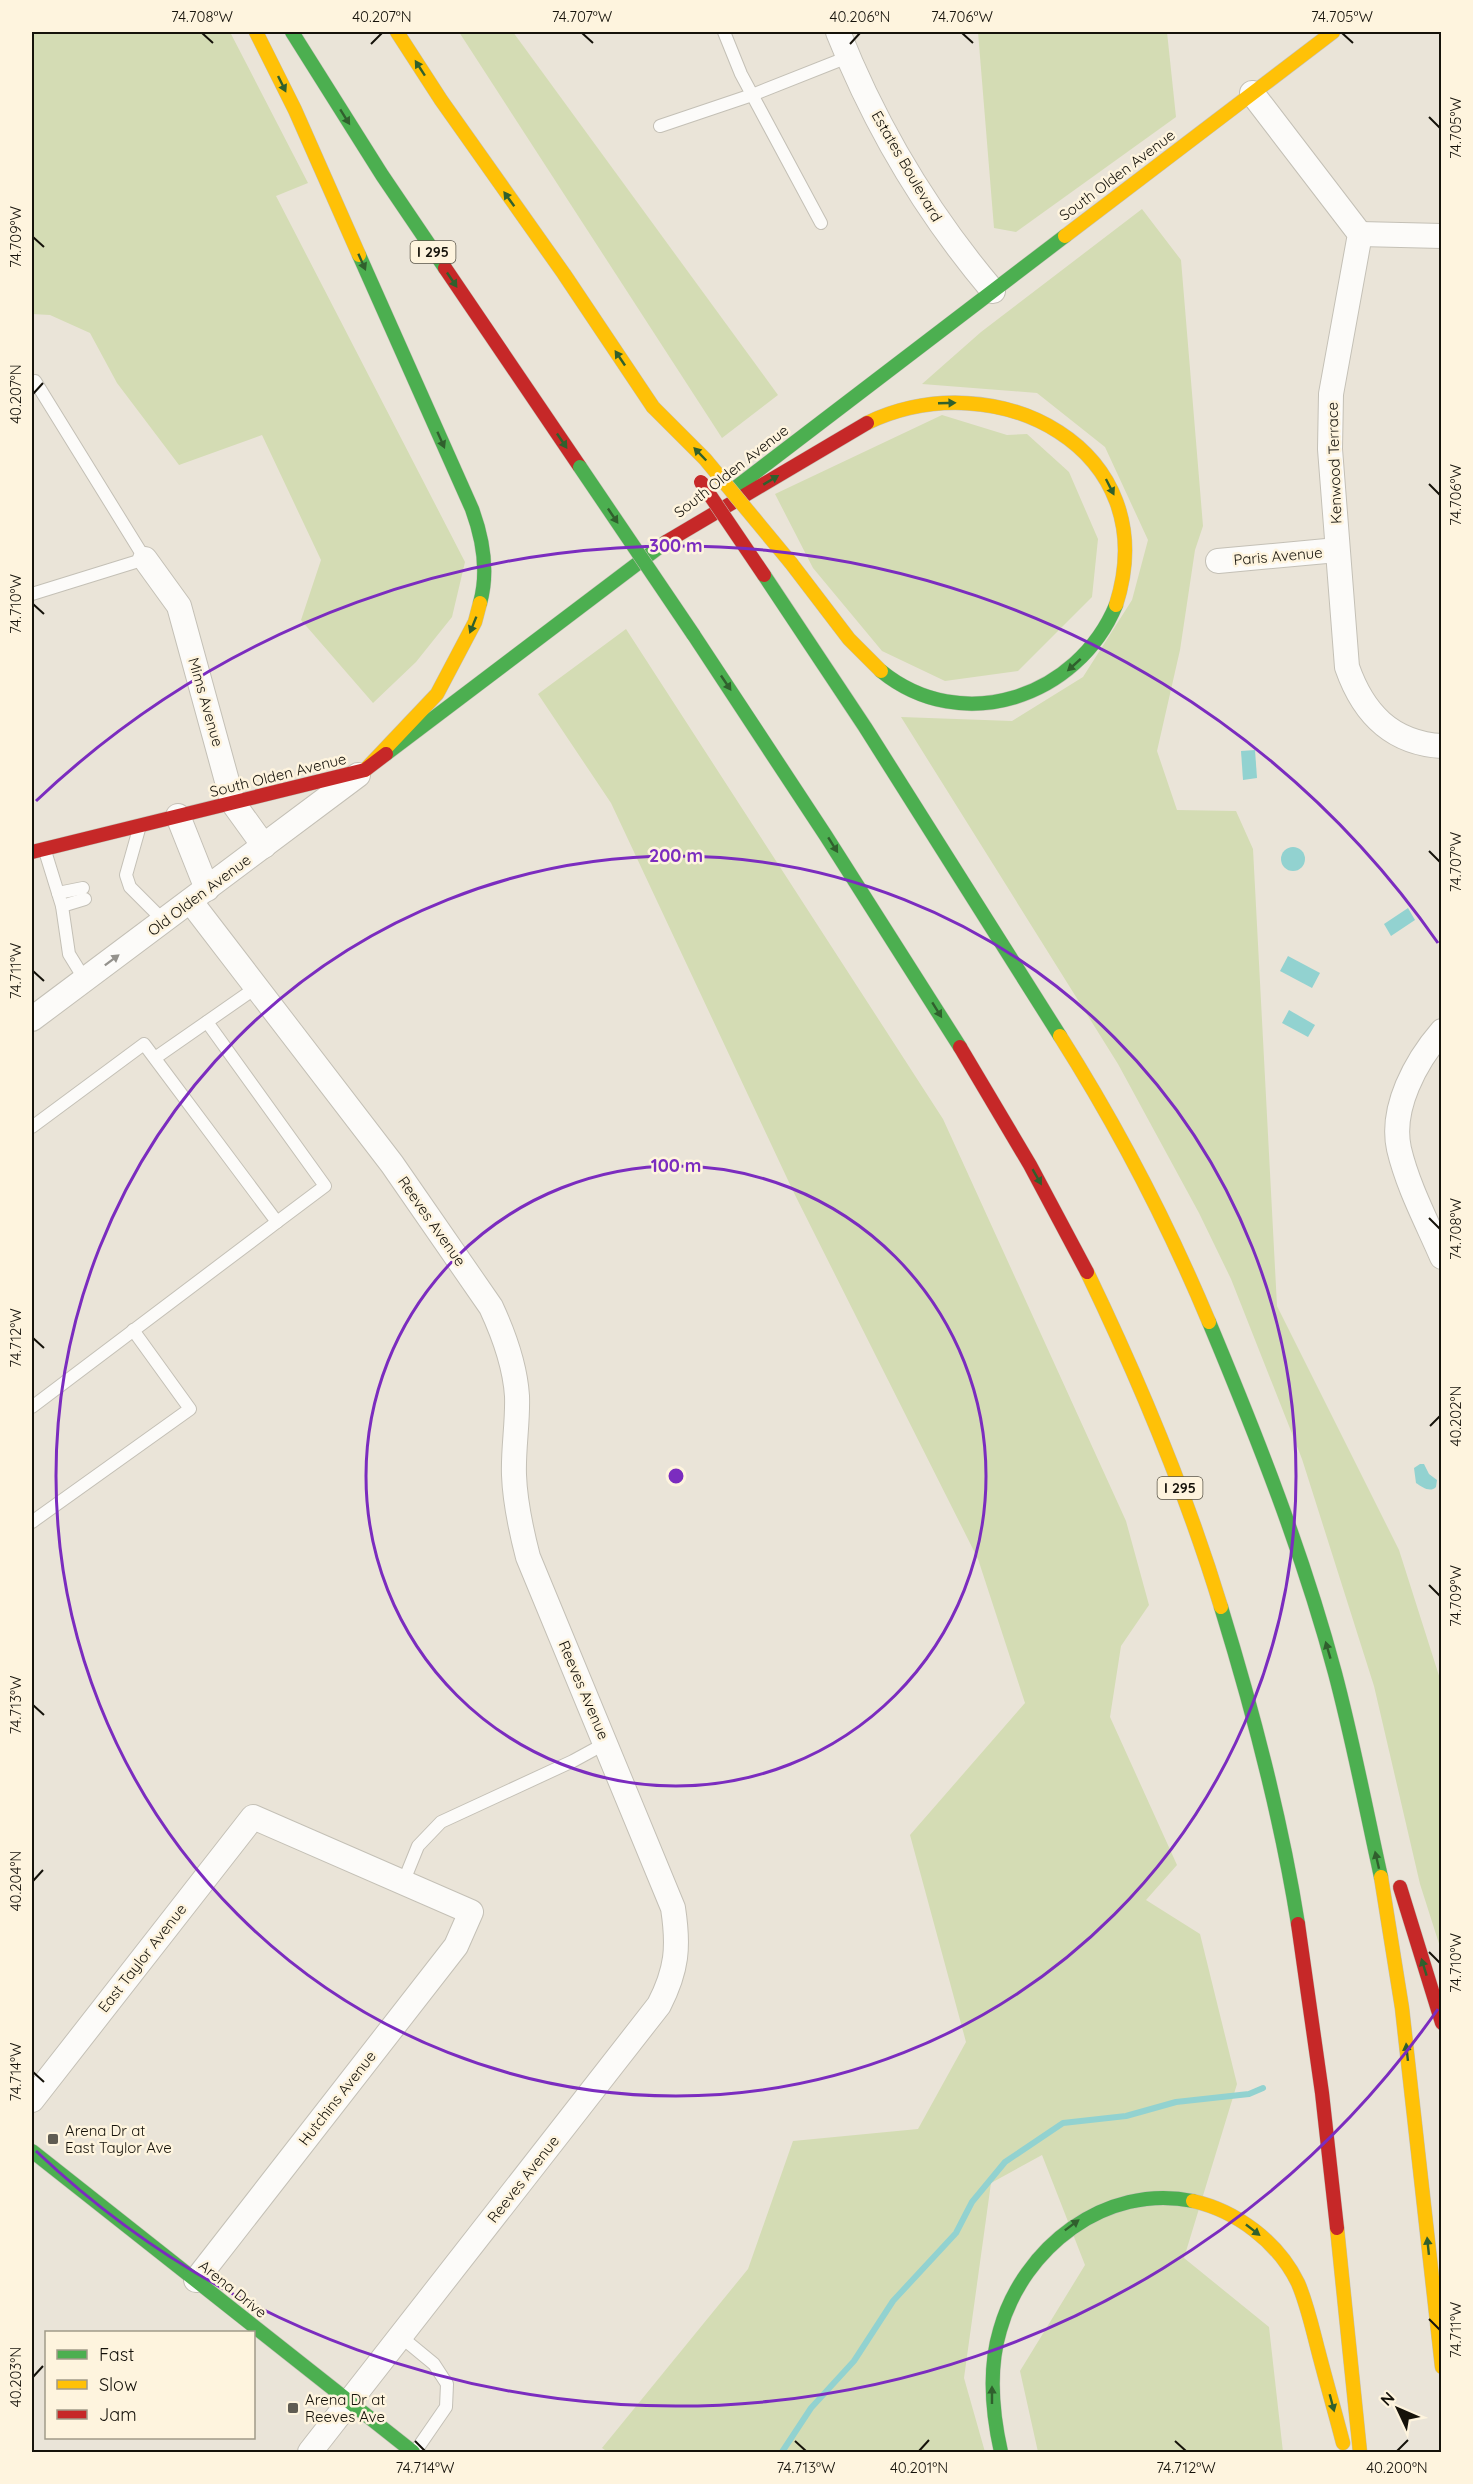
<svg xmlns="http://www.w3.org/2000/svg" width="1473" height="2484" font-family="Quicksand,sans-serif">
	<rect width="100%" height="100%" fill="#eae4d8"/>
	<g fill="#d4dcb4">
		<path d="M32,32h198l78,151 -32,13 189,366 -13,55 -36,45 -43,41 -72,-83 20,-60 -59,-125 -83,30 -62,-82 -27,-50 -40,-18 -18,-1z"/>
		<path d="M459,32h54l265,363 -56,43z"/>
		<path d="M978,32h189l9,85 -160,115 -22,-4z"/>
		<path d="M1142,209l39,51 22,266 -8,24 -15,100 -23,101 20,59 59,1 17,38 24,457 122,244 42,132v268l-21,-66 -46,-198 -72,-227 -71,-180 -32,-66 -81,-149 -217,-347 111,4 71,-44 49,-77 16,-60 -43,-93 -68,-54 -115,-9 59,-52z"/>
		<path d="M942,415l65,20 20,-1 42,38 29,67 -6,58 -74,74 -73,10 -63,-30 -69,-83 -38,-74z"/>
		<path d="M626,629l317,490 183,402 23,84 -28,41 -11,71 67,148 -31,35 54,34 37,150 -53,174 85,69 14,125h-245l-18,-81 65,-106 -43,-110 -51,28 -27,195 21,74h-377l-6,-4 146,-179 45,-128 125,-12 48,-87 -56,-207 115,-132 -47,-144 -184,-366 -183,-390 -73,-109z"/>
	</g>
	<g fill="#92d2d0">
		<path d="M1255,750l2,28 -14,2 -2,-29z"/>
		<circle cx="1293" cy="859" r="12"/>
		<path d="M1408,908l7,12 -24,16 -7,-12z"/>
		<path d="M1288,956l32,17 -8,15 -32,-17z"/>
		<path d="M1289,1010l26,15 -7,12 -26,-14z"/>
		<path d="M1420,1464h4l5,10 8,6 -1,7c-6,6 -14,0 -20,-4l-2,-15z"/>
	</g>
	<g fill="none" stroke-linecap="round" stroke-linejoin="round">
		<path stroke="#92d2d0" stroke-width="6" d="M782,2452l29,-44 43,-47 39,-60 63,-68 16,-31 33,-40 58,-39 63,-7 50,-14 73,-8 14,-6"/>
		<g stroke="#c4c0b6" stroke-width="14">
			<g id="lane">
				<path d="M724,32l17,42 80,149"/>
				<path d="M660,126l92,-31 96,-38"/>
				<path d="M32,382l3,-1 110,178 -113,35"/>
				<path d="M139,829l-13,46 4,12 34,34"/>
				<path d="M45,851l17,55 7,48 16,26"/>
				<path d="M58,893l25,-5"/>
				<path d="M62,906l23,-7"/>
				<path d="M207,1022l118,164 -48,36"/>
				<path d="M155,1058l102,-71"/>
				<path d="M32,1127l112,-83 133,178 -245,185"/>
				<path d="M32,1522l158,-113 -57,-79"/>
				<path d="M403,1883l15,-37 23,-24 132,-61 33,-18"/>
				<path d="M400,2336l34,28 13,20 -1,23 -31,45"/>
			</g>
		</g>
		<g stroke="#c4c0b6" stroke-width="26">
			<g id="street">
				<path d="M838,32c38,96 88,180 155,259"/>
				<path d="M1252,93l108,141 -29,160 -1,55 17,218c16,46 44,76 95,79"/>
				<path d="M1360,234l82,2"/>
				<path d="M145,559l34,47 54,197 31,43"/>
				<path d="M1218,561l119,-11"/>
				<path d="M178,816l29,73"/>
				<path d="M191,902l201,262 99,143c13,28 24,58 26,89 1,26 -4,53 -3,79 1,28 7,55 14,82l145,351c6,39 4,62 -14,97l-349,447"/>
				<path d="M32,1019l326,-244"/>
				<path d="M1442,1031c-26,30 -52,77 -43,118 9,38 28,73 43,108"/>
				<path d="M32,2100l221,-283 218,95 -15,34 -260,334"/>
			</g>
		</g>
		<g stroke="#c4c0b6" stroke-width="15">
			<g id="fast">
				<path d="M292,32l90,143 63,93"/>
				<path d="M359,255l113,254c11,30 17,62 8,94"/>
				<path d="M735,488l330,-252"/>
				<path d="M764,575l101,152 195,309"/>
				<path d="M693,634l133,202 134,211"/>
				<path d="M881,671c81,66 197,26 235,-66"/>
				<path d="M386,754l280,-212"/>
				<path d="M1209,1322c48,115 94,231 126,351 18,68 31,136 46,204"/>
				<path d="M1221,1607c32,104 60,210 77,317"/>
				<path d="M32,2151l381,301"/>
				<path d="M1001,2452c-9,-40 -13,-82 -1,-122 23,-82 105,-147 193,-129"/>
			</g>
		</g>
		<g stroke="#c4c0b6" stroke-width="15">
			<g id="slow">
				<path d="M256,32l39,78 64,145"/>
				<path d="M397,32l44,68 123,174 89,133"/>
				<path d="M1065,236l268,-204"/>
				<path d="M867,423c129,-62 299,25 249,182"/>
				<path d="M791,563l58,76 32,32"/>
				<path d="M365,770l72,-76 38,-72 5,-19"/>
				<path d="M1060,1036c57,90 108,188 149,286"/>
				<path d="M1087,1272c52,108 99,220 134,335"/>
				<path d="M1381,1877l21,131 40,359"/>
				<path d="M1193,2201c44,10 85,41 105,82 9,21 14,44 20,67 8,31 17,62 25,93"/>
				<path d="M1337,2228l23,224"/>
			</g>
		</g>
		<g stroke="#c4c0b6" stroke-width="15">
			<g id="jam">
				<path d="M445,268l135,199"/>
				<path d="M666,542l201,-119"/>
				<path d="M32,852l333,-82 21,-16"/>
				<path d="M960,1047l70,118 57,107"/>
				<path d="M1400,1887l42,136"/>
				<path d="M1298,1924l24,169 15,135"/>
			</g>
		</g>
		<use href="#lane" stroke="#fcfbf9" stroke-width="12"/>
		<use href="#street" stroke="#fcfbf9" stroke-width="24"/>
		<use href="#fast" stroke="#4caf50" stroke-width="14"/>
		<use href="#slow" stroke="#ffc107" stroke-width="14"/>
		<use href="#jam" stroke="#c62828" stroke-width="14"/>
		<g stroke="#c4c0b6" stroke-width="15" stroke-linecap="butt">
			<path id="fast-bridge" d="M580,467l113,167"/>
		</g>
		<g stroke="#c4c0b6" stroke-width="15" stroke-linecap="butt">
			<path id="slow-bridge" d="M653,407l52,52 86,104"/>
		</g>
		<g stroke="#c4c0b6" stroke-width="15" stroke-linecap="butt">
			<path id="jam-bridge" d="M701,482l63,93"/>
		</g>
		<use href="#fast-bridge" stroke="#4caf50" stroke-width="14"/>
		<use href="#slow-bridge" stroke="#ffc107" stroke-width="14"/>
		<use href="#jam-bridge" stroke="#c62828" stroke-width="14"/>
	</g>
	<defs><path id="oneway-solid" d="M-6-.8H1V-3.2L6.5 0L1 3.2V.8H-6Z" transform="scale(1.5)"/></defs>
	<g fill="#30602d">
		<use href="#oneway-solid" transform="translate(420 68) rotate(-123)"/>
		<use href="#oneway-solid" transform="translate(282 84) rotate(64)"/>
		<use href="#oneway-solid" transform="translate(345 117) rotate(58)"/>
		<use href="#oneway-solid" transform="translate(509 199) rotate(-126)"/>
		<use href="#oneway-solid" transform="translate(362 262) rotate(66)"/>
		<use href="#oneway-solid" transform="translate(452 280) rotate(56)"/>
		<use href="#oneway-solid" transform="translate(620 358) rotate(-124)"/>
		<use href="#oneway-solid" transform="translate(947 403) rotate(-2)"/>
		<use href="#oneway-solid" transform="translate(441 440) rotate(66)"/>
		<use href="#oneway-solid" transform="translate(562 441) rotate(56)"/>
		<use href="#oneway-solid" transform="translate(700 454) rotate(-134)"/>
		<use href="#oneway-solid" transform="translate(771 480) rotate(-31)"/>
		<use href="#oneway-solid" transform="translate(1110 487) rotate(63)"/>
		<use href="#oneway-solid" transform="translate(613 516) rotate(56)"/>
		<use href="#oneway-solid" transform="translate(473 625) rotate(112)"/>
		<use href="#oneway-solid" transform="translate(1074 665) rotate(138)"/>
		<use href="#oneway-solid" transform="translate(726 683) rotate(56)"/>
		<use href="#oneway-solid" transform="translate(833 845) rotate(58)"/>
		<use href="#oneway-solid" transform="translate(937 1010) rotate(58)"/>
		<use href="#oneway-solid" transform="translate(1037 1177) rotate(60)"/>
		<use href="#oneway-solid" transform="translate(1328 1650) rotate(-106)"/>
		<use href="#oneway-solid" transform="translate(1377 1860) rotate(-103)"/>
		<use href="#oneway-solid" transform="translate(1424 1967) rotate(-107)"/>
		<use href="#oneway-solid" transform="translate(1407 2052) rotate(-96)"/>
		<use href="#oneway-solid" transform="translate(1072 2225) rotate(-37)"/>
		<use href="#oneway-solid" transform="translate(1253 2230) rotate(38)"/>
		<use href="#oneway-solid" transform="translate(1428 2246) rotate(-96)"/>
		<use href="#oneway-solid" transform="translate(992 2395) rotate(-90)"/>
		<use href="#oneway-solid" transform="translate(1332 2403) rotate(75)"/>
	</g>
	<use fill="#94928d" href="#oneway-solid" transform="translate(112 960) rotate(-37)"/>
	<path fill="none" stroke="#15120a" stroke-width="2" d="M202,33l11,10M582,33l11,10M962,33l11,10M1342,33l11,10M371,44l11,-11M850,44l10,-11M1429,117l11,11M33,237l11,10M33,394l10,-11M1429,484l11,11M33,604l11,10M1429,851l11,11M33,971l11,10M1429,1218l11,11M33,1338l11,10M1430,1426l10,-10M1429,1585l11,11M33,1705l11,10M33,1881l10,-11M1429,1952l11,11M33,2072l11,10M1429,2319l11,11M33,2377l10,-11M415,2441l10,10M795,2441l11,10M1175,2441l11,10M919,2451l10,-11M1397,2451l11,-11"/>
	<g fill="none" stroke="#7b2cbf" stroke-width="3">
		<circle cx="676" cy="1476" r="310"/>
		<circle cx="676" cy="1476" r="620"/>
		<path d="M1438 2009A930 930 0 0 1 36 2151M36 801A930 930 0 0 1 1438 943"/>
	</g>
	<g fill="#605c52" stroke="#fef4de" stroke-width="2">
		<rect x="47" y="2133" width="12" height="12" rx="3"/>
		<rect x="287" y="2402" width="12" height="12" rx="3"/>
	</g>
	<g text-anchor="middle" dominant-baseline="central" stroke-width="5" stroke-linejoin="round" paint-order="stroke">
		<g fill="#fef4de" stroke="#5b564a" stroke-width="1.5">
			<rect x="410.5" y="241" width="45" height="22" rx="4.5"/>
			<rect x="1157.5" y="1477" width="45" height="22" rx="4.5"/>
		</g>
		<g font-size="14" font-weight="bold" fill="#15120a">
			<text x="433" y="252">I 295</text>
			<text x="1180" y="1488">I 295</text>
		</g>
		<g font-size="15" fill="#15120a" stroke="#fef4de">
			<text transform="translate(907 166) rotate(60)">Estates Boulevard</text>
			<text transform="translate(1117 175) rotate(-37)">South Olden Avenue</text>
			<text transform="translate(1334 463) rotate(-92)">Kenwood Terrace</text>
			<text transform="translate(731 471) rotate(-38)">South Olden Avenue</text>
			<text transform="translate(1278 556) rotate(-5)">Paris Avenue</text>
			<text transform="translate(206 702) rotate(74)">Mims Avenue</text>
			<text transform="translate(278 775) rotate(-14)">South Olden Avenue</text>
			<text transform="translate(199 895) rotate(-37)">Old Olden Avenue</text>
			<text transform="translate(432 1221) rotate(55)">Reeves Avenue</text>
			<text transform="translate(584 1690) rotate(67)">Reeves Avenue</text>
			<text transform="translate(142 1958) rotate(-52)">East Taylor Avenue</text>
			<text transform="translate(337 2098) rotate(-52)">Hutchins Avenue</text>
			<text transform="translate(523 2179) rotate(-52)">Reeves Avenue</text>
			<text transform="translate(233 2289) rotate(39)">Arena Drive</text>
		</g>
		<g font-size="15" fill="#15120a" stroke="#fef4de" text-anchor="start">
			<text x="65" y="2130">Arena Dr at<tspan x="65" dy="17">East Taylor Ave</tspan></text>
			<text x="305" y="2399">Arena Dr at<tspan x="305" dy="17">Reeves Ave</tspan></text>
		</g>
	</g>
	<circle cx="676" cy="1476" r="9" fill="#7b2cbf" stroke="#fef4de" stroke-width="3"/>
	<g font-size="18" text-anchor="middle" font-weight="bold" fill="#7b2cbf" stroke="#fef4de" stroke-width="5" stroke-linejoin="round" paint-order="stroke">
		<text x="676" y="552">300 m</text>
		<text x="676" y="862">200 m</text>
		<text x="676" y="1172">100 m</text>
	</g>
	<rect width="1473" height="2484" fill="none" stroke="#fef4de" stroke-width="66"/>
	<rect x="45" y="2331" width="210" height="108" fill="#fef4de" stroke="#a19a89" stroke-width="1.5"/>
	<rect x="57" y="2350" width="30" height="9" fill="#4caf50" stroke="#a19a89" stroke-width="1.5"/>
	<text x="99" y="2361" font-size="18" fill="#15120a">Fast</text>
	<rect x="57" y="2380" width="30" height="9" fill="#ffc107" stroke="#a19a89" stroke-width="1.5"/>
	<text x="99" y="2391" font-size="18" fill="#15120a">Slow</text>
	<rect x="57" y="2410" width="30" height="9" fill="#c62828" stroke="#a19a89" stroke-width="1.5"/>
	<text x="99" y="2421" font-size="18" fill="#15120a">Jam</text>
	<g transform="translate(1398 2409) rotate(314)" stroke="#fef4de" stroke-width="4.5" paint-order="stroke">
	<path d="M0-4.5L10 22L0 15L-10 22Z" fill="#15120a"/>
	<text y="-9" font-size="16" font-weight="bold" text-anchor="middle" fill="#15120a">N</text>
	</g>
	<rect x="33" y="33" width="1407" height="2418" fill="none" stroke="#15120a" stroke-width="2"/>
	<g font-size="15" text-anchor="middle" fill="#15120a">
		<text x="202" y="22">74.708°W</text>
		<text x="382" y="22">40.207°N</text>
		<text x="582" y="22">74.707°W</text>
		<text x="860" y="22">40.206°N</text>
		<text x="962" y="22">74.706°W</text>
		<text x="1342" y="22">74.705°W</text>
		<text transform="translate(1456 128) rotate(-90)" y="5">74.705°W</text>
		<text transform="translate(16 237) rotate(-90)" y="5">74.709°W</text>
		<text transform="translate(16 394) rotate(-90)" y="5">40.207°N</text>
		<text transform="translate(1456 495) rotate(-90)" y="5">74.706°W</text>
		<text transform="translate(16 604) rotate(-90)" y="5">74.710°W</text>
		<text transform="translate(1456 862) rotate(-90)" y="5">74.707°W</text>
		<text transform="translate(16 971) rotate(-90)" y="5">74.711°W</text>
		<text transform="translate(1456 1229) rotate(-90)" y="5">74.708°W</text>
		<text transform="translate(16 1338) rotate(-90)" y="5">74.712°W</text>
		<text transform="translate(1456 1416) rotate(-90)" y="5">40.202°N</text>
		<text transform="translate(1456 1596) rotate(-90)" y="5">74.709°W</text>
		<text transform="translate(16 1705) rotate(-90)" y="5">74.713°W</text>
		<text transform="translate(16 1881) rotate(-90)" y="5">40.204°N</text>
		<text transform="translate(1456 1963) rotate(-90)" y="5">74.710°W</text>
		<text transform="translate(16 2072) rotate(-90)" y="5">74.714°W</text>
		<text transform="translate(1456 2330) rotate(-90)" y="5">74.711°W</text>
		<text transform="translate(16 2377) rotate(-90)" y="5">40.203°N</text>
		<text x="425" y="2473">74.714°W</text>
		<text x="806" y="2473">74.713°W</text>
		<text x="919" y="2473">40.201°N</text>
		<text x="1186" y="2473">74.712°W</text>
		<text x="1397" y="2473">40.200°N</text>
	</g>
</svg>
